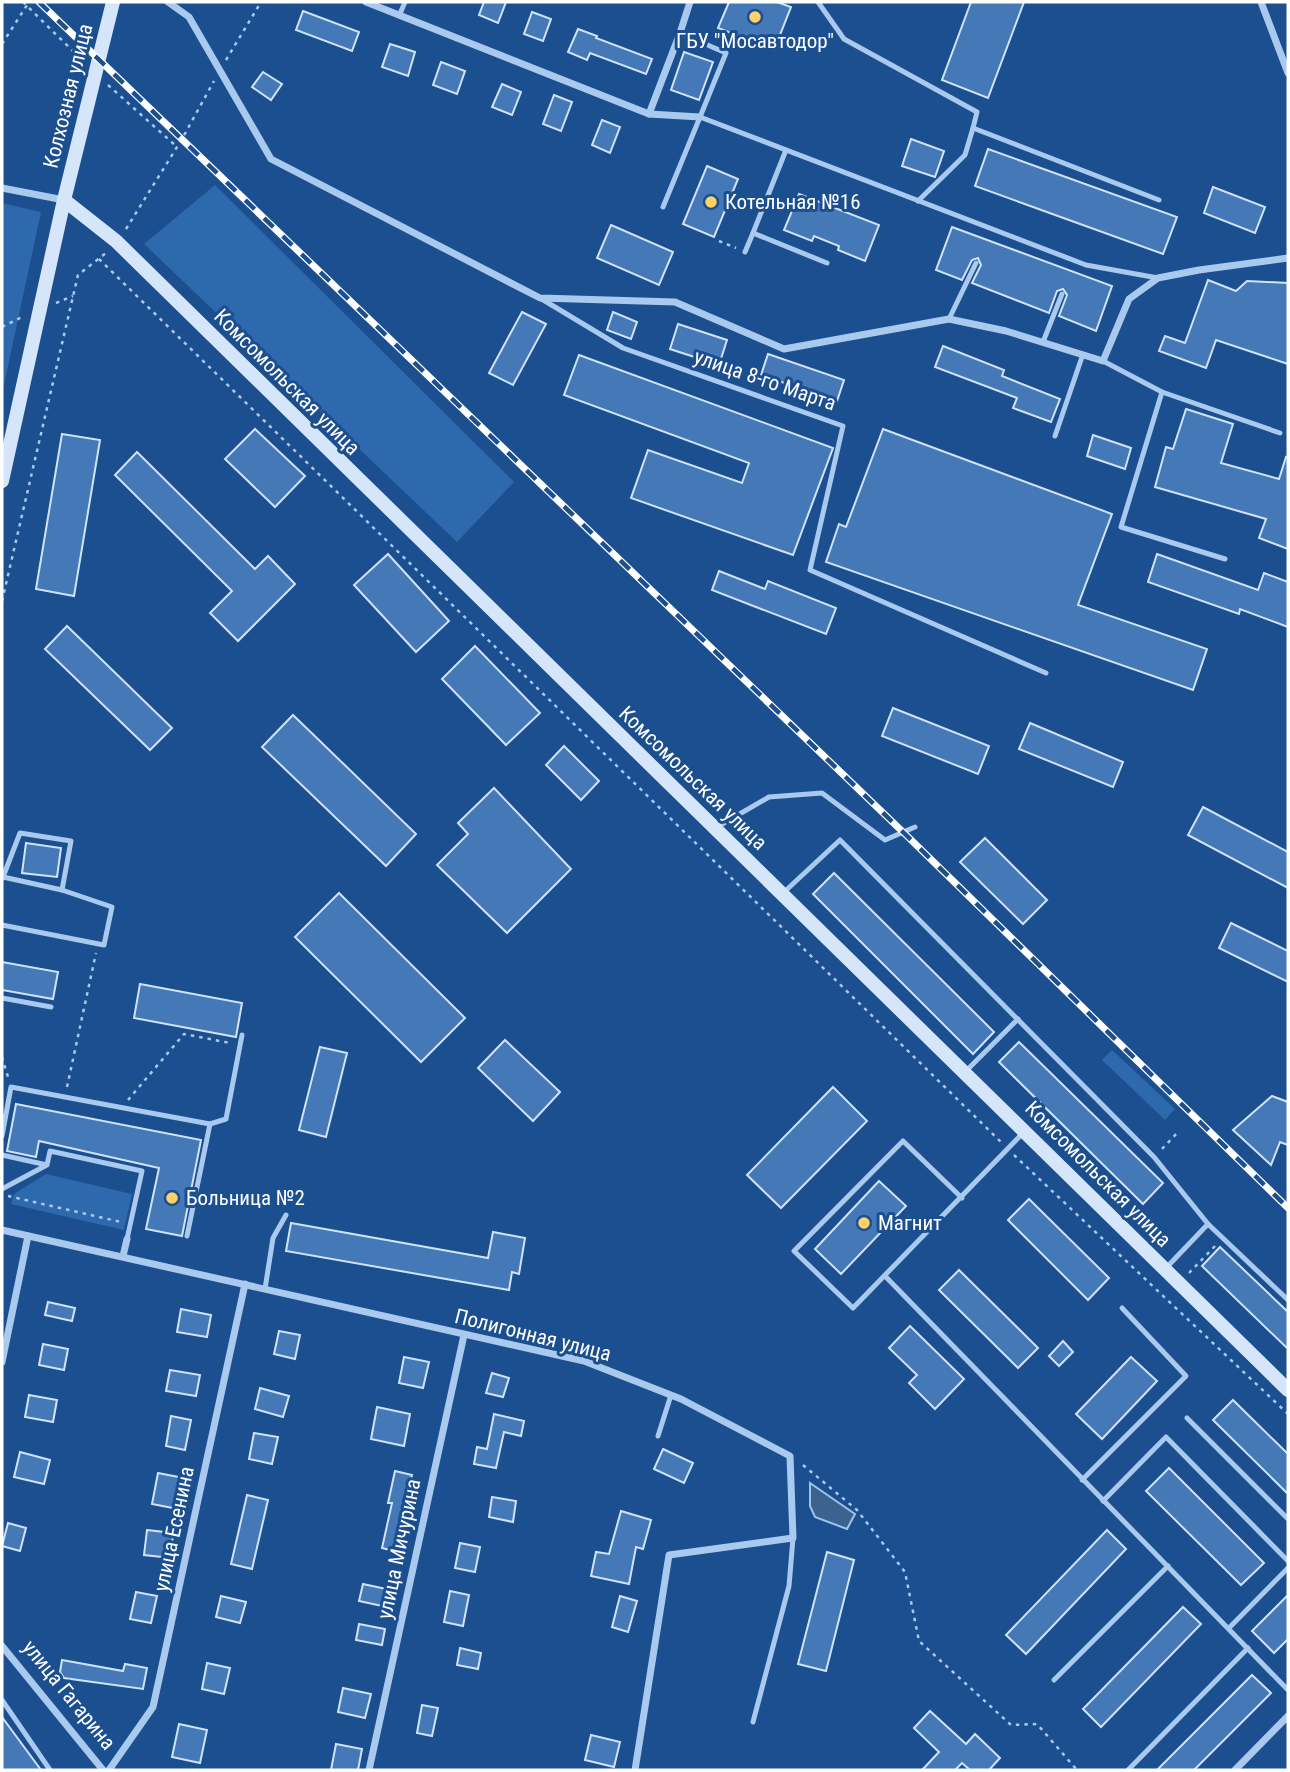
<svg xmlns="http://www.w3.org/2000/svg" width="1290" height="1772" font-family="'Roboto Condensed',sans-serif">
	<rect width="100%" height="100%" fill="#1b4f8f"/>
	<g fill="#2e69ad">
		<path d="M215,185l299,297 -57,60 -313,-298z"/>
		<path d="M2,203l39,9 -39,182z"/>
		<path d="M1112,1050l63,59 -10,11 -63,-60z"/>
		<path d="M46,1174l86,20 -8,36 -113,-26 3,-10z"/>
	</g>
	<path fill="#3c6290" stroke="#9cc4f0" stroke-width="2" d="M810,1483l45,31 -8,15 -32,-12 -5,-11z"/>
	<g fill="#4478b7" stroke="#cfe3fa" stroke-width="2">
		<path d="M484,2h22l-8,21 -19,-8z"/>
		<path d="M729,2h48l14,5 -17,43 -56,-22z"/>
		<path d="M971,2h53l-36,96 -46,-18z"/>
		<path d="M303,11l56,21 -7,19 -56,-21z"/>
		<path d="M532,12l19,7 -8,22 -19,-7z"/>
		<path d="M578,29l19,7 -1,2 56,21 -6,15 -56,-21 -3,7 -19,-8z"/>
		<path d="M390,44l25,8 -7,24 -26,-9z"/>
		<path d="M684,52l29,10 -14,38 -28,-10z"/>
		<path d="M441,62l24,9 -8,23 -24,-9z"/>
		<path d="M263,72l19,12 -11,16 -19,-13z"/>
		<path d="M502,84l19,8 -9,23 -20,-8z"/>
		<path d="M554,95l18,7 -11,29 -18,-7z"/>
		<path d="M602,120l18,7 -10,26 -18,-8z"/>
		<path d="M911,139l33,12 -9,26 -33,-11z"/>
		<path d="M988,149l189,68 -14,37 -188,-68z"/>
		<path d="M707,166l31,13 -24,58 -31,-13z"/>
		<path d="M1213,187l52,20 -10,26 -51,-20z"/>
		<path d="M799,194l80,31 -14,36 -27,-11 1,-4 -25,-10 -2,5 -28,-11z"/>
		<path d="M611,225l62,27 -14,33 -62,-27z"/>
		<path d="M952,227l160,59 -16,45 -37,-15 8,-21 -4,-6 -6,2 -8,22 -77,-30 9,-18 -3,-7 -6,2 -10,20 -26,-10z"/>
		<path d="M1208,280l28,11 11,-10 41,2v81l-72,-24 -10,28 -47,-17 6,-15 20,7z"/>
		<path d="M522,312l24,12 -33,61 -24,-12z"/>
		<path d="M613,312l24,10 -6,17 -24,-9z"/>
		<path d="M678,324l49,16 -8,25 -49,-16z"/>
		<path d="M943,346l61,24 -2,6 58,23 -9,23 -38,-14 4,-10 -82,-31z"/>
		<path d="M768,354l76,26 -7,21 -76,-26z"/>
		<path d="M579,355l254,93 -40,107 -162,-57 17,-48 94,33 7,-20 -185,-68z"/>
		<path d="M1186,409l47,15 -12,39 58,16 7,-22 2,1v91l-29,-11 7,-19 -111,-32 11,-40 7,2z"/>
		<path d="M255,429l50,47 -30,31 -50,-48z"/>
		<path d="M883,429l229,85 -34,91 129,44 -14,41 -367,-128 13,-38 7,3z"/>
		<path d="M62,434l38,6 -26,156 -38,-7z"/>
		<path d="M1093,435l38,13 -6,21 -38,-13z"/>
		<path d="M137,452l118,117 13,-13 27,28 -57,57 -28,-28 22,-22 -117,-116z"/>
		<path d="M388,554l61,67 -33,31 -62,-67z"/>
		<path d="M1157,554l101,36 6,-17 24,9v45l-48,-18 -1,5 -91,-32z"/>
		<path d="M719,571l46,18 3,-8 68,27 -10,26 -114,-44z"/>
		<path d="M67,626l105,102 -22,22 -105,-101z"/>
		<path d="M475,646l65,67 -34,32 -64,-66z"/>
		<path d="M893,708l96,38 -11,28 -96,-38z"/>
		<path d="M293,715l123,119 -30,32 -124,-119z"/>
		<path d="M1030,723l93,39 -10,25 -94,-38z"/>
		<path d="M564,746l35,35 -18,19 -35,-35z"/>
		<path d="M494,788l77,81 -64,64 -70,-68 31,-31 -10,-11z"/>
		<path d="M1203,807l85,45v36l-100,-53z"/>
		<path d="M985,838l62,62 -24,24 -63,-62z"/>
		<path d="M26,843l35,5 -4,29 -35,-4z"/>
		<path d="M834,873l160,159 -21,22 -160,-160z"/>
		<path d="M339,893l126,125 -44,44 -126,-125z"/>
		<path d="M1231,923l57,28v31l-69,-34z"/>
		<path d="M2,962l56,10 -5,27 -51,-9z"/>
		<path d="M140,984l102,19 -6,34 -102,-19z"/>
		<path d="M505,1040l55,52 -27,29 -55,-53z"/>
		<path d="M1019,1042l144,141 -20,21 -144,-142z"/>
		<path d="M320,1047l27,6 -21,84 -27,-7z"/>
		<path d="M833,1087l34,34 -86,87 -34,-33z"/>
		<path d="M1272,1096l16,6v43l-8,-3 -9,23 -38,-35z"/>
		<path d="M16,1104l185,36 -19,96 -36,-7 13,-61 -120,-27 -3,16 -29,-6z"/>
		<path d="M879,1181l27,25 -65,68 -26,-25z"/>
		<path d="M1029,1199l80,79 -21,22 -80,-80z"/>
		<path d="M291,1223l197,35 5,-26 32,6 -6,36 -7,-2 -3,18 -223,-39z"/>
		<path d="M1220,1247l68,65v37l-86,-83z"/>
		<path d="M959,1270l79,78 -20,20 -79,-78z"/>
		<path d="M48,1302l27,6 -3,13 -27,-6z"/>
		<path d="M181,1309l30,6 -4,22 -30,-5z"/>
		<path d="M910,1326l54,53 -29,30 -26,-26 8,-8 -28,-27z"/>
		<path d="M279,1331l21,4 -5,24 -21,-5z"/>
		<path d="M1063,1341l10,11 -14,14 -10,-10z"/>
		<path d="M43,1344l25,5 -4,21 -25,-5z"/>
		<path d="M404,1357l25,5 -6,26 -24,-5z"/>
		<path d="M1131,1357l26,24 -55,58 -26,-25z"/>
		<path d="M170,1370l30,5 -4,21 -30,-5z"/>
		<path d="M492,1373l17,5 -6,19 -17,-4z"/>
		<path d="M260,1388l29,8 -6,21 -28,-8z"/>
		<path d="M29,1395l28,5 -4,22 -28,-5z"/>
		<path d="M1233,1400l55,54v40l-75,-74z"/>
		<path d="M377,1407l33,7 -6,32 -33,-7z"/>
		<path d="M494,1414l30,7 -3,15 -17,-4 -8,36 -22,-4 3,-17 10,2z"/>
		<path d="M171,1416l20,4 -6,30 -19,-4z"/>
		<path d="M254,1433l24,4 -6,27 -23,-5z"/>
		<path d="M663,1449l30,14 -9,20 -30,-14z"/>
		<path d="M20,1452l30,8 -6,24 -30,-7z"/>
		<path d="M1169,1468l95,95 -23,22 -95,-94z"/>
		<path d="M395,1471l17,4 -10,47 3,1 -7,29 -16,-4 10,-45h-4z"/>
		<path d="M158,1473l26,5 -6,31 -26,-5z"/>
		<path d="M247,1495l21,5 -16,69 -21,-5z"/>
		<path d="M492,1497l24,4 -3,21 -24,-5z"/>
		<path d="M621,1511l30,9 -8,29 -7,-2 -7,37 -38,-8 5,-24 13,2z"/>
		<path d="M8,1523l18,5 -6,23 -18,-5z"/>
		<path d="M147,1530l26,3 -2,25 -27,-3z"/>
		<path d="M1107,1530l19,19 -100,105 -20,-19z"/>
		<path d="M460,1543l20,4 -5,25 -20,-4z"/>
		<path d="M827,1552l27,8 -28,111 -28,-7z"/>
		<path d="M363,1584l28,6 -4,17 -28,-6z"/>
		<path d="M450,1591l19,4 -6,31 -19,-4z"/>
		<path d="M136,1592l21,4 -6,27 -21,-4z"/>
		<path d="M1288,1595v44l-14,14 -22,-22z"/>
		<path d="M221,1596l25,6 -6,21 -24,-6z"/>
		<path d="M620,1596l17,5 -9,31 -16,-5z"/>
		<path d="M1183,1607l18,17 -100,103 -18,-18z"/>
		<path d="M359,1624l26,5 -3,16 -26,-5z"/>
		<path d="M460,1648l21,5 -3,16 -21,-4z"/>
		<path d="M62,1660l61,11 2,-7 22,4 -4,21 -79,-11 -4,-6z"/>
		<path d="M207,1663l23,5 -6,26 -22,-5z"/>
		<path d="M1252,1675l19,18 -77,77h-37z"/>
		<path d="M343,1688l28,6 -6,24 -27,-6z"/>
		<path d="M422,1705l16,3 -6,28 -15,-3z"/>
		<path d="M930,1711l36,33 9,-10 25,24 -11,12h-19l-8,-7 -7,7h-33l17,-18 -25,-24z"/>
		<path d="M2,1717l39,53h-39z"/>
		<path d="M179,1724l28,6 -7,33 -28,-6z"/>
		<path d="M591,1735l29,7 -6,25 -29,-7z"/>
		<path d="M336,1744l26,5 -4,21h-27z"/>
	</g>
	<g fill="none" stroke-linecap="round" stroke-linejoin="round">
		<g stroke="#a9c9ee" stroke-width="2.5" stroke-dasharray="3.5 5" stroke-linecap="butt">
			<path d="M23,2l60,59"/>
			<path d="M2,44l27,-42"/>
			<path d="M226,60l35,-58"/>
			<path d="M108,85l68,61"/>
			<path d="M126,229l56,-90 32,-58"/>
			<path d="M719,241l17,7"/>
			<path d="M99,259l903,884"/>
			<path d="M56,303l17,-7"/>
			<path d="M2,327l22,-11"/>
			<path d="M2,601l76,-326 28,-22"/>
			<path d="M2,1057l6,20"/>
			<path d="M67,1087l29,-134"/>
			<path d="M128,1100l56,-66 46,9"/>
			<path d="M1162,1149l15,-16"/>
			<path d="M1014,1155l274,259"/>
			<path d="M8,1196l113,26"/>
			<path d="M1189,1273l27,-28"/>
			<path d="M803,1465l54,45 48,62 14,69 92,84 26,-1 40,46"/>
		</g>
		<g stroke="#a9c9ee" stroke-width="5">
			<path d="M818,2l26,37 133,73 -4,16"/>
			<path d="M399,16l6,-14"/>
			<path d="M680,33l46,20 -26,64 386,148 72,13"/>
			<path d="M786,150l-33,83 74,30"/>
			<path d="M918,201l47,-46 8,-27 186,72"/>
			<path d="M663,207l37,-90"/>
			<path d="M745,252l8,-19"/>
			<path d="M540,298l83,50 220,78 -33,144 236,103"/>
			<path d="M949,319l27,-56"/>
			<path d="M1043,342l19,-48"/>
			<path d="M1103,361l59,31 -41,135 104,32"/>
			<path d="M1162,392l118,41"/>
			<path d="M1055,436l28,-82"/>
			<path d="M717,827l52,-30 53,-4 63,47 30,-13"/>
			<path d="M3,877l17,-44 51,8 -9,49"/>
			<path d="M2,879l1,-2 59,13 50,17 -8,38 -102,-20"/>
			<path d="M782,894l58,-54 314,317 54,67 -42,44"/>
			<path d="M2,998l49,9"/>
			<path d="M966,1071l52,-52"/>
			<path d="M2,1136l9,-49 199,37 16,-5 16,-84"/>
			<path d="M2,1155l45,10 3,-14 92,20 -15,68"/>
			<path d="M2,1189l43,-23"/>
			<path d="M962,1198l-59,-57 -109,110 59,57 170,-175"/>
			<path d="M1208,1224l80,76"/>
			<path d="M187,1236l23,-112"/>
			<path d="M885,1276l403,414"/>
			<path d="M265,1289l8,-51 13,-23"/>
			<path d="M1187,1418l101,101"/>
			<path d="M658,1436l13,-41"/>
			<path d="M1082,1480l104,-104 -64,-68"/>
			<path d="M1103,1501l63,-64 122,124"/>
			<path d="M1229,1628l59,-60"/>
			<path d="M1054,1680l114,-114"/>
			<path d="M2,1700l48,70"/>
			<path d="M753,1722l36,-136 4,-48"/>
			<path d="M1128,1770l120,-122"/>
		</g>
		<g stroke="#a9c9ee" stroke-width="7">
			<path d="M168,2l21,15 82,142 269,139 135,4 109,47 165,-30 57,12 97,30 26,-62 29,-21 41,-8 89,-12"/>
			<path d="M366,2l283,112 51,3"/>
			<path d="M1261,2l27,71"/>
			<path d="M649,114l31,-81 10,-31"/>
			<path d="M2,188l62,12"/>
			<path d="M2,1230l582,131 97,38 109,57 3,82 -124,17 -34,215"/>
			<path d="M123,1256l4,-17"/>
			<path d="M2,1362l26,-126"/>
			<path d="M2,1646l101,124"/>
			<path d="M109,1770l44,-63 92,-423"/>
			<path d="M369,1770l95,-435"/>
			<path d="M1235,1770l53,-54"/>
		</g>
		<g stroke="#d6e6fa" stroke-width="14">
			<path d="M64,200l52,41 1172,1149"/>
			<path d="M2,481l62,-281 49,-198"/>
		</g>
		<g stroke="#fff" stroke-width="7">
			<path id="rail" d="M39,2l865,831 384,375"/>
		</g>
		<use href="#rail" stroke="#1b4f8f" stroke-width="4.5" stroke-dasharray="13" stroke-linecap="butt"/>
	</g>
	<g fill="#ffd166" stroke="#1b4f8f" stroke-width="2.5">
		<circle cx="755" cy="17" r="7"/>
		<circle cx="711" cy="202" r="7"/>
		<circle cx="172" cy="1198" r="7"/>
		<circle cx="864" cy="1223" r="7"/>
	</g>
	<g text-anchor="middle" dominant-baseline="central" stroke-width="6" stroke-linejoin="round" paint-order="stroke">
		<g font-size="21" fill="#fff" stroke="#1b4f8f" text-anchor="start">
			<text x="755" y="41" text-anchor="middle">ГБУ "Мосавтодор"</text>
			<text x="725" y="202">Котельная №16</text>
			<text x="186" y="1198">Больница №2</text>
			<text x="878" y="1223">Магнит</text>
		</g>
		<g font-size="21" fill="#fff" stroke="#1b4f8f">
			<text transform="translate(68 96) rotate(-76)">Колхозная улица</text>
			<text transform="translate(765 380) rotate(19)">улица 8-го Марта</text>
			<text transform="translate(287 382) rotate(45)">Комсомольская улица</text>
			<text transform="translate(693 778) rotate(44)">Комсомольская улица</text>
			<text transform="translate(1098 1174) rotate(45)">Комсомольская улица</text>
			<text transform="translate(533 1335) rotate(14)">Полигонная улица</text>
			<text transform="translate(174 1529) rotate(-78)">улица Есенина</text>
			<text transform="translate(399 1549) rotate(-78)">улица Мичурина</text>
			<text transform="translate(69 1695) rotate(51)">улица Гагарина</text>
		</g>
	</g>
	<rect width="1290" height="1772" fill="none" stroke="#ffffff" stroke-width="7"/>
</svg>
